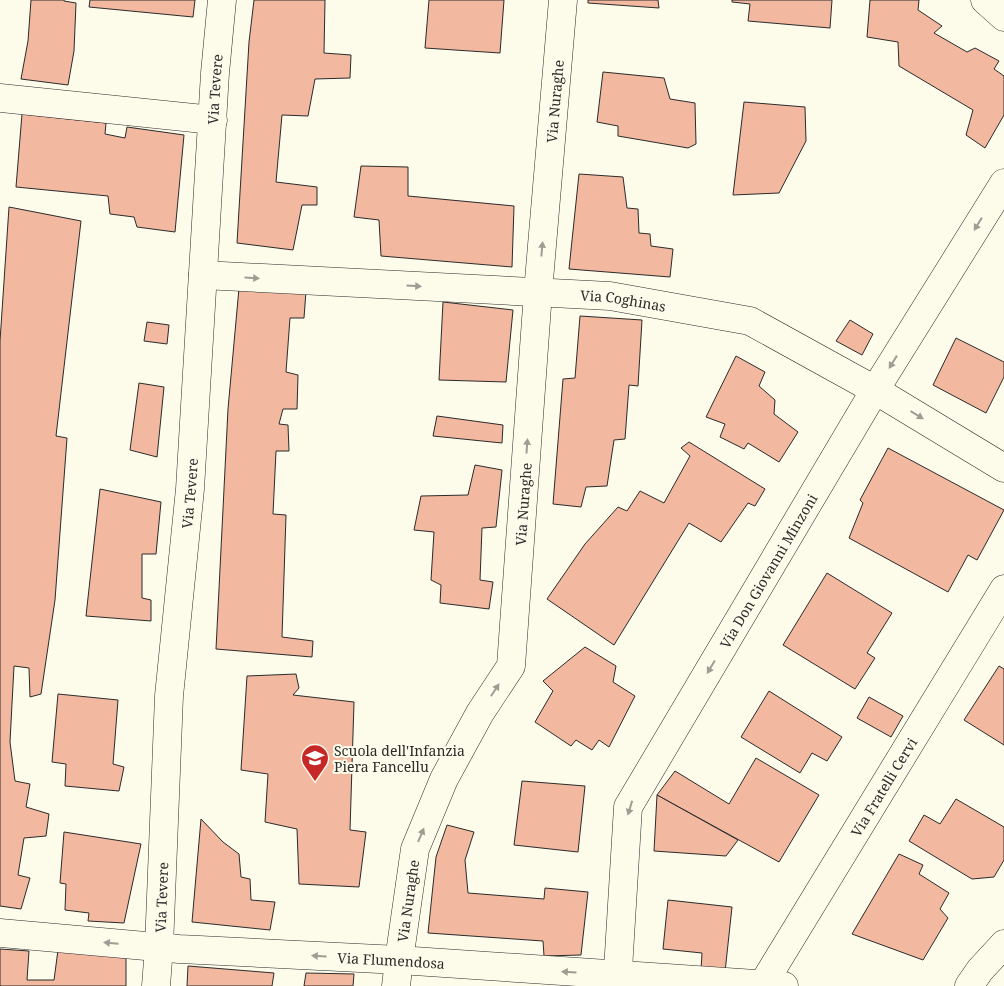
<svg xmlns="http://www.w3.org/2000/svg" width="1004" height="986" font-family="'Noto Serif',serif">
	<rect width="100%" height="100%" fill="#fdfbea"/>
	<g fill="#f2b8a0" stroke="#2b2b2b">
		<path d="M31,0h33v1l12,2 -2,48 -6,34 -47,-6 7,-38z"/>
		<path d="M90,0h105l-2,17 -104,-10z"/>
		<path d="M254,0h71l-1,53 27,2 -1,23 -35,1 -7,37 -26,-1 -6,67 41,5v18h-15l-9,45 -56,-7 12,-201z"/>
		<path d="M429,0h75l-4,53 -75,-5z"/>
		<path d="M588,0h70l1,8 -71,-5z"/>
		<path d="M732,0h100l-2,28 -82,-7 2,-17 -18,-2z"/>
		<path d="M870,0h49l-1,10 24,16 -8,7 33,19 8,-4 24,13 -5,8 10,7v39l-19,33 -19,-13 7,-25 -74,-44 -1,-24 -31,-5z"/>
		<path d="M603,72l61,6 6,21 25,4 1,41 -8,4 -70,-12v-10l-21,-4z"/>
		<path d="M744,102l61,5 1,34 -27,52 -46,2z"/>
		<path d="M22,114l84,9 -1,11 20,4 2,-11 57,8 -9,97 -38,-5 -3,-10 -24,-3 -2,-18 -92,-9z"/>
		<path d="M361,166l47,1v29l106,10 -2,61 -131,-11 -2,-36 -25,-3z"/>
		<path d="M579,174l44,3 4,31 11,1 1,24 11,1 1,12 22,3 -3,28 -101,-8z"/>
		<path d="M9,207l72,14 -25,215 11,2 -12,162 -14,94 -11,3 -1,-29 -15,-2 -4,76 5,39 15,3 -4,23 23,7 -3,22 -22,2 -6,37 12,3 -9,31 -21,-3v-565z"/>
		<path d="M239,288l67,3 -2,27h-14l-4,54 12,3 -1,34h-14l-4,15 9,1 1,26h-13l-3,63 13,1 -4,122 31,4 -1,16 -96,-8 12,-240z"/>
		<path d="M443,302l70,8 -7,72 -67,-2z"/>
		<path d="M580,316l62,4 -4,66 -9,-1 -4,54 -11,1 -7,46 -21,1 -5,20 -28,-3 10,-125 12,-1z"/>
		<path d="M850,320l23,14 -11,21 -26,-14z"/>
		<path d="M147,322l22,3 -2,19 -23,-3z"/>
		<path d="M956,338l48,24v15l-18,36 -53,-28z"/>
		<path d="M736,356l29,16 -6,14 16,14 -1,14 24,18 -19,30 -31,-19 -4,6 -24,-12 5,-13 -19,-7z"/>
		<path d="M139,383l25,4 -7,70 -27,-7z"/>
		<path d="M437,416l66,9 -1,18 -69,-7z"/>
		<path d="M689,442l76,47 -10,17 -7,-3 -27,39 -32,-19 -75,122 -67,-46 38,-55 33,-37 9,4 13,-20 24,12 26,-47 -9,-8z"/>
		<path d="M888,448l116,62 -27,50 -9,-5 -20,37 -99,-54 14,-35 -3,-3z"/>
		<path d="M475,465l27,5 -6,57 -14,1 -2,52 13,2 -4,27 -49,-6 1,-18 -10,-5 3,-48 -20,-2 7,-34 47,-1z"/>
		<path d="M100,489l61,13 -5,52h-14v44l9,2v21l-65,-5z"/>
		<path d="M827,573l65,40 -25,40 8,5 -20,31 -72,-44z"/>
		<path d="M585,647l31,19 -3,16 22,14 -26,51 -10,-7 -7,10 -16,-10 -5,6 -36,-24 18,-31 -10,-10z"/>
		<path d="M999,666l5,3v76l-40,-25z"/>
		<path d="M296,674l3,14 -6,7 61,7 -4,128 16,2 -7,55 -60,-3 -2,-55 -32,-7 3,-48 -27,-4 6,-94z"/>
		<path d="M769,691l73,46 -15,24 -15,-8 -12,20 -59,-36z"/>
		<path d="M58,694l60,6 -5,64 11,3 -5,24 -54,-5 1,-22 -14,-2z"/>
		<path d="M869,697l34,19 -12,21 -34,-19z"/>
		<path d="M756,758l63,37 -40,67 -122,-67 18,-24 54,33z"/>
		<path d="M522,781l63,5 -7,66 -64,-7z"/>
		<path d="M657,795l81,45 -12,16 -72,-5z"/>
		<path d="M956,799l48,28v33l-10,17 -22,2 -63,-38 15,-26 16,9z"/>
		<path d="M201,819l22,23 16,12 2,23 9,2 1,21 24,2 -5,28 -78,-8z"/>
		<path d="M447,825l27,7 -9,28 3,33 76,6 1,-11 43,4 -7,63 -37,1 -1,-15 -115,-8 8,-76z"/>
		<path d="M64,832l77,12 -17,79 -36,-2 1,-8 -24,-3 1,-26 -6,-1z"/>
		<path d="M899,854l24,11 -4,9 30,19 -9,16 8,9 -25,42 -71,-26z"/>
		<path d="M668,900l64,7 -7,65 -24,-2 1,-17 -39,-4z"/>
		<path d="M0,949l29,2 -2,29h27l4,-30 68,8v28h-126z"/>
		<path d="M188,966l86,7 -2,13h-85z"/>
		<path d="M306,973l48,1 -1,12h-49z"/>
	</g>
	<g fill="none" stroke-linecap="round" stroke-linejoin="round">
		<g stroke="#2b2b2b" stroke-width="29">
			<g id="minor">
				<path d="M985,0l19,17"/>
				<path d="M0,98l213,22"/>
				<path id="s1" d="M203,275l407,21 140,25 125,69 129,78"/>
				<path id="s2" d="M0,933l179,16 220,11 385,26"/>
				<path id="s3" d="M763,984l241,-395"/>
				<path id="s4" d="M156,986l3,-39 10,-251 21,-207 25,-416 7,-73"/>
				<path id="s5" d="M396,986l3,-26 16,-111 29,-70 36,-66 31,-47 27,-374 25,-292"/>
				<path id="s6" d="M617,986l11,-179 247,-417 129,-207"/>
				<path d="M969,986l11,-16 24,-26"/>
			</g>
		</g>
		<use href="#minor" stroke="#fdfbea" stroke-width="28"/>
	</g>
	<defs><path id="oneway-solid" d="M-6-.8H1V-3.2L6.5 0L1 3.2V.8H-6Z" transform="scale(1.25)"/></defs>
	<g fill="#9e9d94">
		<use href="#oneway-solid" transform="translate(978 224) rotate(122)"/>
		<use href="#oneway-solid" transform="translate(542 249) rotate(-85)"/>
		<use href="#oneway-solid" transform="translate(252 278) rotate(3)"/>
		<use href="#oneway-solid" transform="translate(414 286) rotate(3)"/>
		<use href="#oneway-solid" transform="translate(893 362) rotate(122)"/>
		<use href="#oneway-solid" transform="translate(917 415) rotate(31)"/>
		<use href="#oneway-solid" transform="translate(527 446) rotate(-86)"/>
		<use href="#oneway-solid" transform="translate(711 667) rotate(121)"/>
		<use href="#oneway-solid" transform="translate(495 690) rotate(-57)"/>
		<use href="#oneway-solid" transform="translate(630 808) rotate(107)"/>
		<use href="#oneway-solid" transform="translate(421 835) rotate(-67)"/>
		<use href="#oneway-solid" transform="translate(111 943) rotate(-175)"/>
		<use href="#oneway-solid" transform="translate(319 956) rotate(-177)"/>
		<use href="#oneway-solid" transform="translate(569 972) rotate(-176)"/>
	</g>
	<defs>
		<g id="school-pin" transform="scale(1.4375)"><path d="M0 17L-7.5 6A9.5 9.5 0 1 1 7.5 6Z" fill="#c62828" stroke="#fdfbea"/><path d="M0-5L7-2L0 1L-7-2ZM-4 1L0 2.5L4 1V4Q0 6-4 4Z" fill="#fff"/></g>
	</defs>
	<g fill-rule="evenodd">
		<use href="#school-pin" x="315" y="758"/>
	</g>
	<g text-anchor="middle" dominant-baseline="central" stroke-width="4" stroke-linejoin="round" paint-order="stroke">
		<g font-size="14" fill="#2b2b2b" stroke="#fdfbea">
			<text stroke="none"><textPath href="#s4" startOffset="899">Via Tevere</textPath></text>
			<text stroke="none"><textPath href="#s5" startOffset="912">Via Nuraghe</textPath></text>
			<text stroke="none"><textPath href="#s1" startOffset="421">Via Coghinas</textPath></text>
			<text stroke="none"><textPath href="#s4" startOffset="494">Via Tevere</textPath></text>
			<text stroke="none"><textPath href="#s5" startOffset="508">Via Nuraghe</textPath></text>
			<text stroke="none"><textPath href="#s6" startOffset="454">Via Don Giovanni Minzoni</textPath></text>
			<text stroke="none"><textPath href="#s3" startOffset="231">Via Fratelli Cervi</textPath></text>
			<text stroke="none"><textPath href="#s4" startOffset="89">Via Tevere</textPath></text>
			<text stroke="none"><textPath href="#s5" startOffset="86">Via Nuraghe</textPath></text>
			<text stroke="none"><textPath href="#s2" startOffset="392">Via Flumendosa</textPath></text>
		</g>
		<g font-size="14" fill="#2b2b2b" stroke="#fdfbea" text-anchor="start">
			<text x="334" y="750">Scuola dell'Infanzia<tspan x="334" dy="16">Piera Fancellu</tspan></text>
		</g>
	</g>
</svg>
